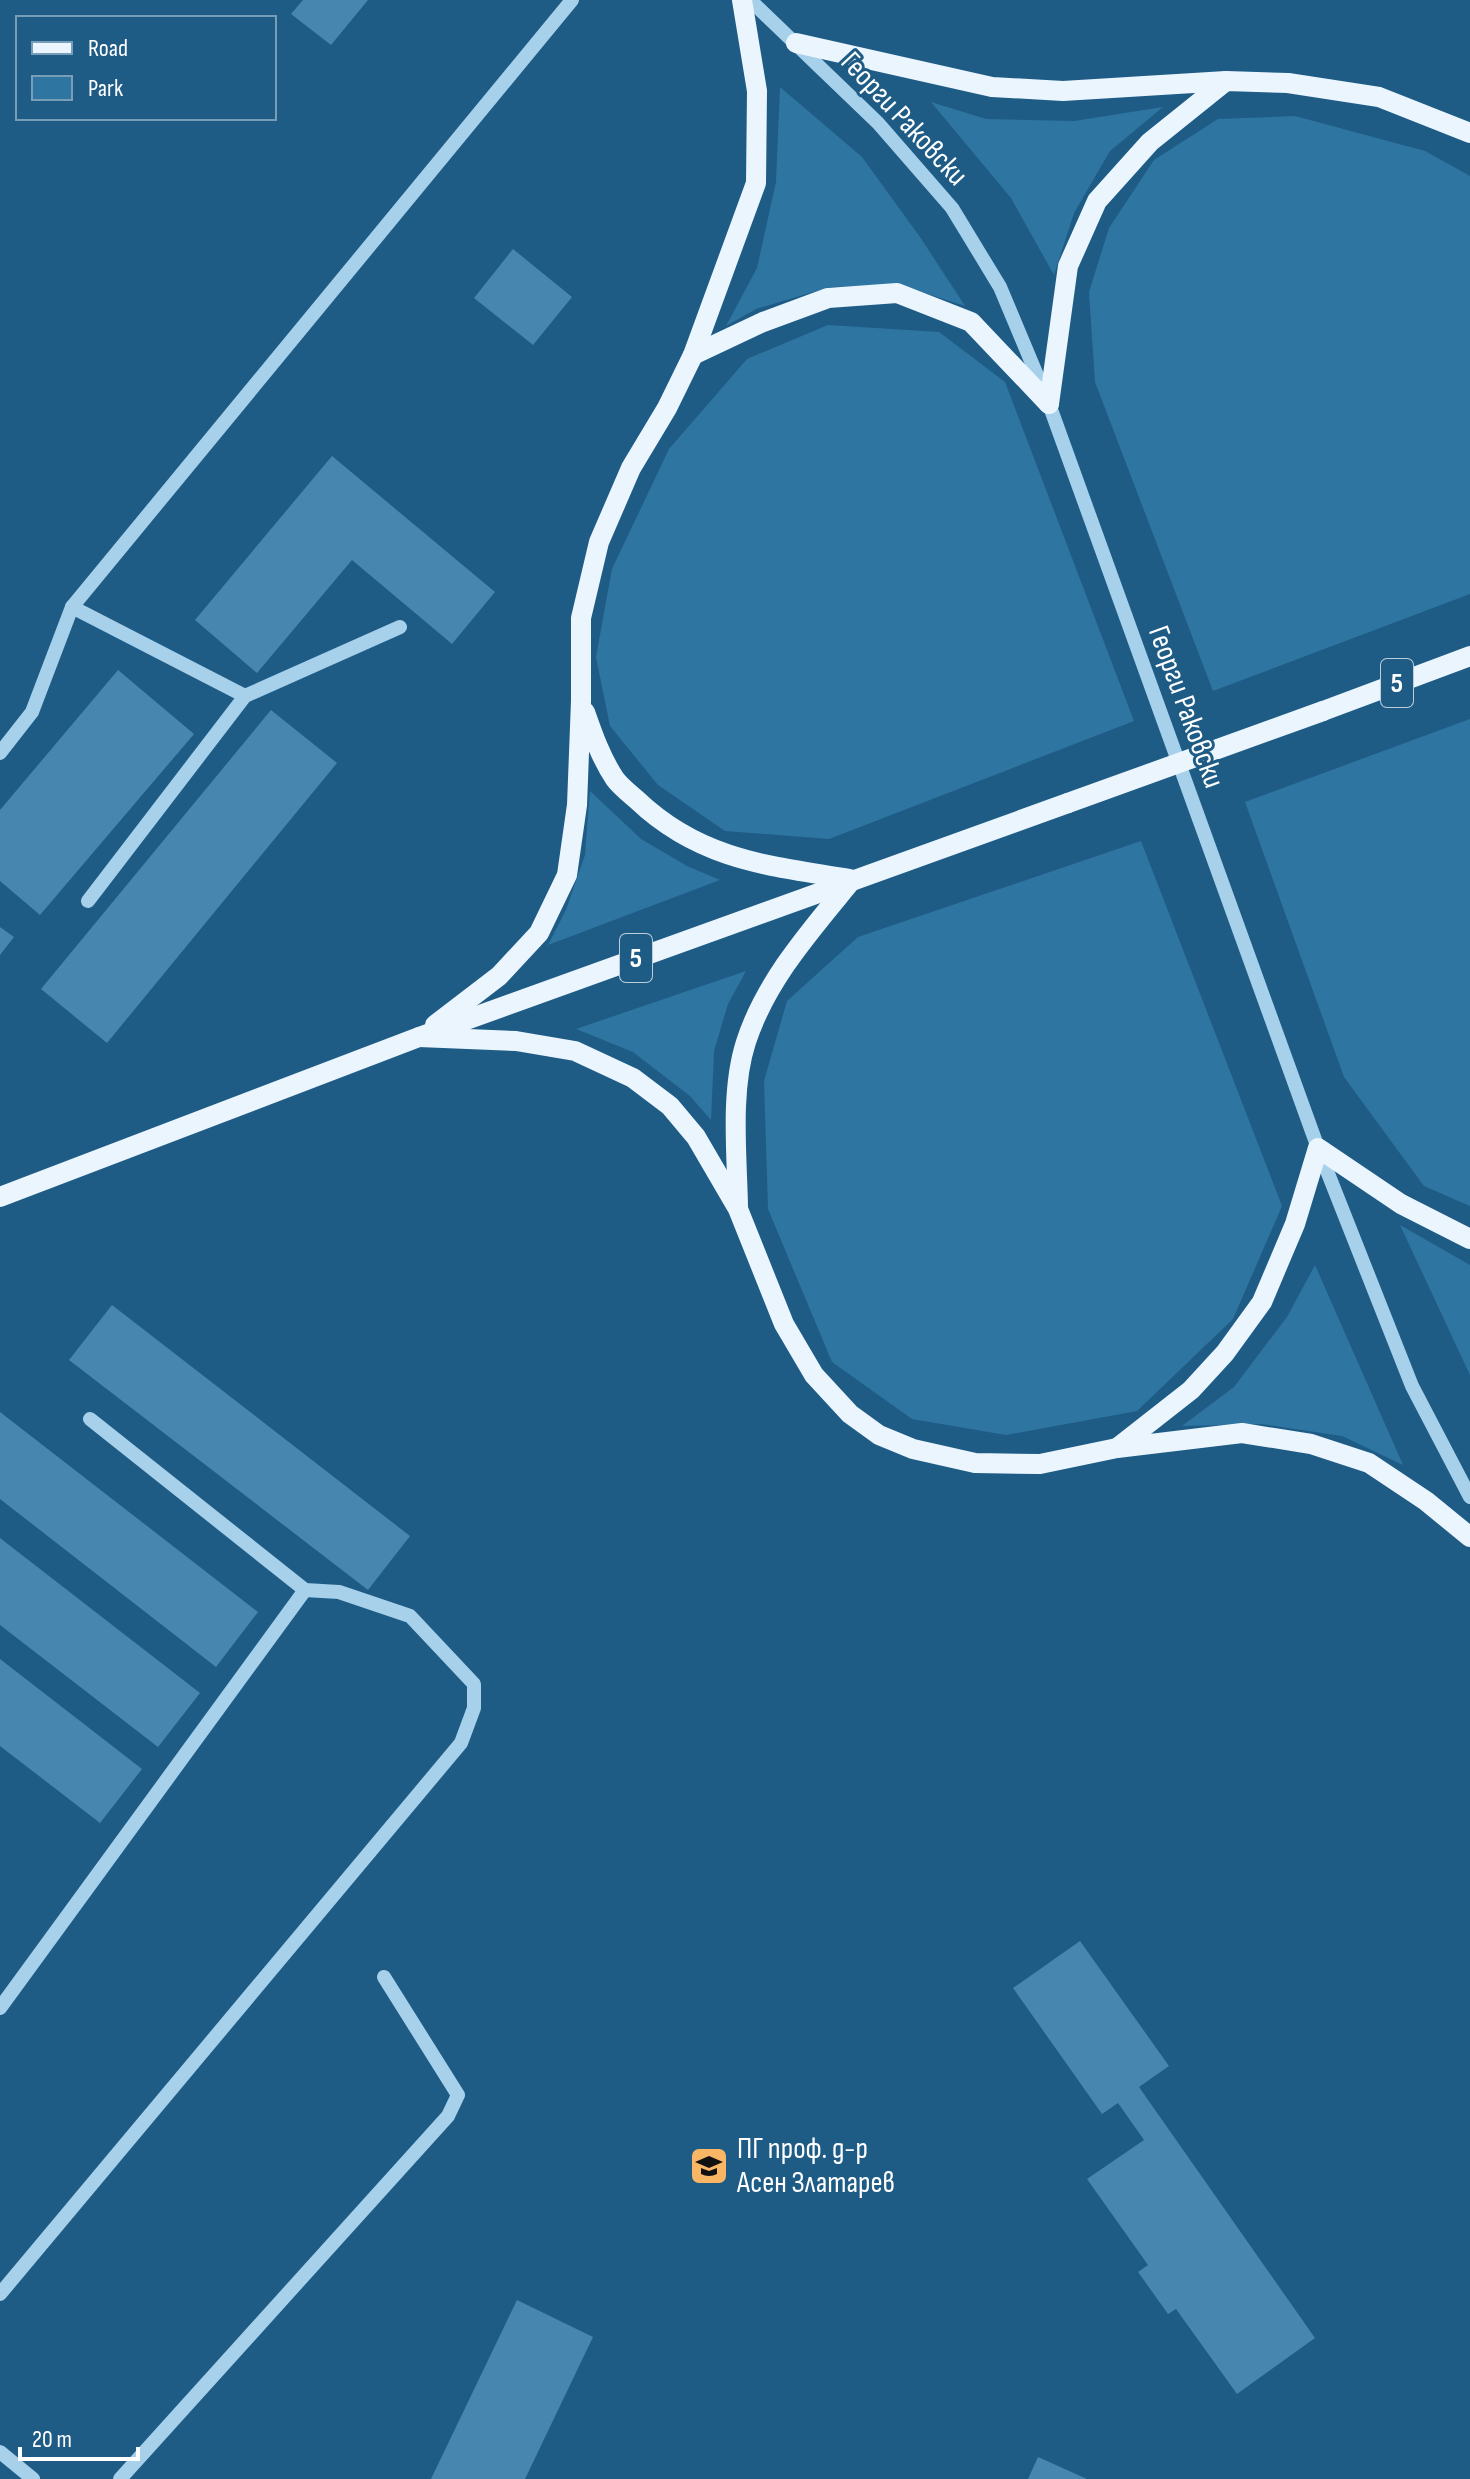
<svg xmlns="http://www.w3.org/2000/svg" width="1470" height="2479" font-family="'Sofia Sans Condensed',sans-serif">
	<rect width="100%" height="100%" fill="#1e5c86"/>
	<g fill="#2f75a2">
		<path d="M780,87l82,70 58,80 45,69 -62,-20 -73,1 -74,22 -30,17 31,-58 19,-86z"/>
		<path d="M931,102l55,17 88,2 89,-14 -53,44 -36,62 -20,62 -43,-77z"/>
		<path d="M1295,116l130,35 45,25v418l-257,97 -118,-309 -6,-90 20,-64 45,-68 64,-41z"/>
		<path d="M828,325l111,7 66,50 129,339 -305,118 -104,-8 -67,-46 -48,-59 -14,-69 16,-88 57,-120 78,-90z"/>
		<path d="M1470,719v487l-46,-20 -80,-109 -99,-275z"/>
		<path d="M590,791l51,48 46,27 33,14 -172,65 18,-35 19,-55z"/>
		<path d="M1141,841l141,365 -49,113 -96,92 -131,24 -94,-16 -80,-57 -64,-153 -4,-128 23,-80 71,-64z"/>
		<path d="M746,971l-18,33 -14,47 -3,69 -21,-24 -57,-44 -57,-23z"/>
		<path d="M1400,1225l70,40v110z"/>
		<path d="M1315,1265l88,200 -61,-29 -80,-12 -80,2 52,-39 53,-70z"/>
	</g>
	<g fill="#4686af">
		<path d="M303,0h65l-37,45 -40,-31z"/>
		<path d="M513,249l59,48 -39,48 -59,-47z"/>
		<path d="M332,456l163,136 -43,52 -100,-84 -95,113 -62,-53z"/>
		<path d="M118,670l76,64 -154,181 -40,-34v-71z"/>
		<path d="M271,710l66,53 -230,280 -66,-54z"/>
		<path d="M0,927l14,10 -14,18z"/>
		<path d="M112,1305l298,231 -42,54 -299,-230z"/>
		<path d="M0,1412l258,200 -42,55 -216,-168z"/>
		<path d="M0,1538l200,155 -42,54 -158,-122z"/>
		<path d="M0,1659l142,110 -42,54 -100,-77z"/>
		<path d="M1080,1941l89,125 -30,21 176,251 -78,56 -61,-85 -8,5 -30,-42 10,-7 -61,-86 57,-39 -26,-37 -16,11 -89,-126z"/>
		<path d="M517,2300l76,37 -68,142h-94z"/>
		<path d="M1038,2457l49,22h-59z"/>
	</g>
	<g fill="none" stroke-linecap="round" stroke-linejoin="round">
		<g stroke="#a7d0ea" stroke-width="14">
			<path d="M750,0l128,123 74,85 48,79 49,117 269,744 94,238 58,111"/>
			<path d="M72,607l173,89"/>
			<path d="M0,753l32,-41 40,-105 500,-607"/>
			<path d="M88,901l157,-205 155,-69"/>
			<path d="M0,2008l305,-418"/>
			<path d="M0,2294l461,-551 13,-35v-24l-64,-68 -71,-24 -34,-2 -215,-171"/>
			<path d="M0,2452l33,27"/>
			<path d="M120,2479l328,-363 10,-21 -74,-118"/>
		</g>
		<g stroke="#ebf5fe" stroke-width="20">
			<path d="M796,43l196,44 71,4 163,-10 62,2 91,14 91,36"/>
			<path d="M693,355l70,-33 65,-24 69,-5 74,29 78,82"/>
			<path d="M1049,404l19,-138 29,-65 53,-59 76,-61"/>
			<path d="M1323,711l147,-55"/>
			<path d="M585,712c8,23 16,46 30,67 6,8 14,14 22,21 63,60 132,66 213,79"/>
			<path d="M435,1025l64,-49 40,-43 28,-58 10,-70 4,-104v-83l18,-76 32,-74 36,-60 26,-53 63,-172 1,-92 -15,-91"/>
			<path d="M419,1037l97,4 59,10 58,27 37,28 26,31 42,72 46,115 30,51 36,39 29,21 34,14 62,14 65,1 77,-16 125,-15 69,11 58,19 57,38 44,36"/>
			<path d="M0,1197l419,-160 649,-234"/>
			<path d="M738,1206c-1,-51 -8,-115 8,-164 20,-62 66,-113 106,-162"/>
			<path d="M1117,1448l74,-58 34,-37 37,-51 33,-78 23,-76 83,56 69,35"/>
		</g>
		<path stroke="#ebf5fe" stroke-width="20" d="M1068,803l255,-92"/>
	</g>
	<defs>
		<g id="school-square" transform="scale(2)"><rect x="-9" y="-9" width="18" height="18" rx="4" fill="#f9b766" stroke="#1e5c86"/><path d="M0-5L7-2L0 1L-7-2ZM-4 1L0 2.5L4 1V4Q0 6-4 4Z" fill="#111"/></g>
	</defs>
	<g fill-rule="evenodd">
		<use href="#school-square" x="709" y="2166"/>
	</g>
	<g text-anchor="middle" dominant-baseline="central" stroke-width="6" stroke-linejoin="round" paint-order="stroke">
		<g fill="#1e5c86" stroke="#bccedb" stroke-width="2">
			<rect x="1381" y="659" width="32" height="48" rx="6"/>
			<rect x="620" y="934" width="32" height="48" rx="6"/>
		</g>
		<g font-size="28" font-weight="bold" fill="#fff">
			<text x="1397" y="683">5</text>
			<text x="636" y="958">5</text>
		</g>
		<g font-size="30" fill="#fff" stroke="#1e5c86">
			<text transform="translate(904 119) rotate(47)">Георги Раковски</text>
			<text transform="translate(1186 707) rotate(70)">Георги Раковски</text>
		</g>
		<g font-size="30" fill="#fff" stroke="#1e5c86" text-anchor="start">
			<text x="737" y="2149">ПГ проф. д-р<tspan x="737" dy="34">Асен Златарев</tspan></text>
		</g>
	</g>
	<rect x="16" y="16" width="260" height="104" fill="#1e5c86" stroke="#789db6" stroke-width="2"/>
	<rect x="32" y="42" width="40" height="12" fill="#ebf5fe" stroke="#789db6" stroke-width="2"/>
	<text x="88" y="56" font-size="24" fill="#ffffff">Road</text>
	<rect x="32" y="76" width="40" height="24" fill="#2f75a2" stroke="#789db6" stroke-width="2"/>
	<text x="88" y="96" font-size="24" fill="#ffffff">Park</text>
	<path d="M20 2447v12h118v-12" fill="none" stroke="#ffffff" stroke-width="4"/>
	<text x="32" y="2447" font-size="24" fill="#ffffff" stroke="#1e5c86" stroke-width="6" paint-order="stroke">20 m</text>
</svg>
